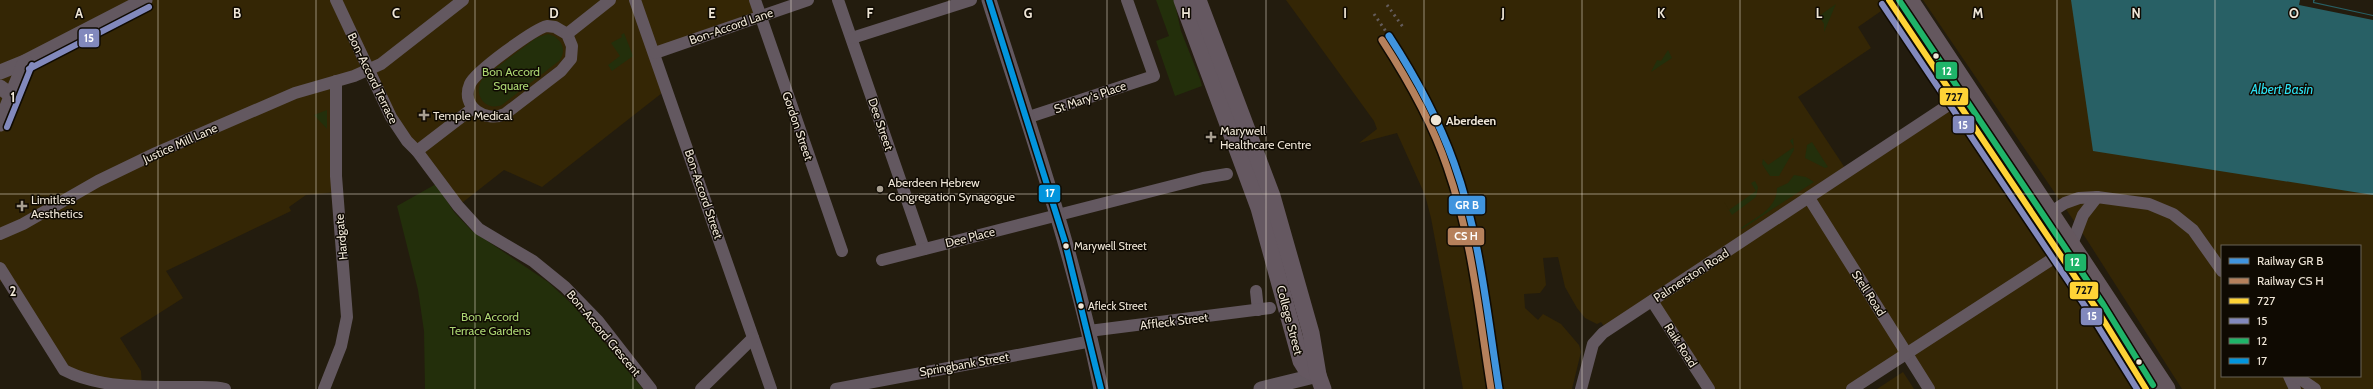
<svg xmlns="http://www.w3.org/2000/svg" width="2373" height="389" font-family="Cabin,sans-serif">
	<rect width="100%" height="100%" fill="#231c0e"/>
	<g fill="#342605" fill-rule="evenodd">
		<path d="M0,0h755l5,16 -105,37 7,40 -120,94 -38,-17 -46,36 -41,-55 -48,-81 -37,12 5,110 -31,3 -17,12 2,4 -125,60 17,27 -63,40 21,33 1,16 -64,-8 -72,-101 -6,4z"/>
		<path d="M1286,0h596l2,9 -26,18 13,21 -73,49 49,74 101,-65 188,283h-204l-23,-36 -57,36h-141l-58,-87 -47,27 -5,-7 -4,2 -12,-6 -8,-10 -12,-21 -7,-30 -15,1 3,27 -6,8 -16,1 1,14 13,12 5,-6 18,10 18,21 2,7 -9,37h-109l-32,-171 -6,-23 -19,-42 -9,-20 -38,10 18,-14 -3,-8z"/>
		<path d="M1923,0h450v389h-191l-95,-149zM2222,246h138v130h-138z"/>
		<path d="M1903,372l11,17h-37z"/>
	</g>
	<g fill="#232f0b">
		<path d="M1156,0h18l7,31 19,48 2,7 -27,10 -19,-55 13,-5z"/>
		<path d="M1836,4l-12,28v-8l-5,-8z"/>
		<path d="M624,33l9,23 -21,15 -4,-6 12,-9 -9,-13 11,-6 -1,-2z"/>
		<path d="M548,34c13,3 20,16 11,27l-57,44c-18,7 -31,-13 -18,-28l52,-39z"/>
		<path d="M1668,50l4,8 -21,14 6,-12 4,1z"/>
		<path d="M327,110v19l-13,-14z"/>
		<path d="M1793,138l1,12 -15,26h-9l-8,-12 1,-5 5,6 26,-18 -4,-6z"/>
		<path d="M1812,142l16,25 -3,1 -20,-10 2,-13z"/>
		<path d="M1794,175l12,2 8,5 -72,47 -1,-1c15,-11 36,-19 36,-40l11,-5z"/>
		<path d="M1755,181l3,6 -2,10 -24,18 -8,-13 5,8 27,-19 -5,-8z"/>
		<path d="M436,184l18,28 17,18 77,52 25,23 70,84h-218l-1,-58 -6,-41 -21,-84z"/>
	</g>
	<path fill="#286065" d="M2071,0h302v195l-280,-44z"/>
	<g fill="#231c0e">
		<path d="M2300,0h13v3l60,13v4l-74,-15z"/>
		<path d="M2315,0h58v15l-59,-13z"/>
	</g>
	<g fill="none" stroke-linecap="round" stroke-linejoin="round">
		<g stroke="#635860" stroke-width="12">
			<path d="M336,0l55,117 16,24 10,10 41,55 21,23 54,32 32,26 33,34 53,68"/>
			<path d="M635,0l136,389"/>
			<path d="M755,0l87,251"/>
			<path d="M838,0l86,249"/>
			<path d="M547,26l8,1 12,7 5,12 -1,13 -10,12 -56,43c-19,9 -45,-7 -35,-30 5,-12 64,-55 77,-58z"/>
			<path d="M567,34l43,-34"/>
			<path d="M852,38l119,-38"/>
			<path d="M655,53l153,-53"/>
			<path d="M1026,118l128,-42 -27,-76"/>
			<path d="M417,151l56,-43"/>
			<path d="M1809,198l120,191"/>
			<path d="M2045,216l20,-13 14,-5 18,-1 52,7 24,10 20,16 29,41"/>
			<path d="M0,234l23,-10 75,-43 58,-28 139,-60 59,-17 27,-12 82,-64"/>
			<path d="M2072,244l11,-29 14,-18"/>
			<path d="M882,260l321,-82 24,-4"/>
			<path d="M0,268l64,102c36,19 86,17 127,17 11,0 24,-1 34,2"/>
			<path d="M1256,291l2,19"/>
			<path d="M1652,301l57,88"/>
			<path d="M1089,331l181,-23"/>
			<path d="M2289,376l6,13"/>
			<path d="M2296,376l19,13"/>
			<path d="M324,389l17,-43 6,-29 -11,-141v-95"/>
			<path d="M701,389l52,-51"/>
			<path d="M836,389l256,-48"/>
			<path d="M1581,389l12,-45 10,-11 353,-233 7,-1"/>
			<path d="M1852,389l208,-135"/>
		</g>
		<g stroke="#635860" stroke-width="15">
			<path d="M989,0c41,129 86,257 112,389"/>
			<path d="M0,72l25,-10 120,-62"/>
			<path d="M0,87l12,9"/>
			<path d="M0,124l25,-62"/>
			<path d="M1261,389l57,-14"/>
		</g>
		<g stroke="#655861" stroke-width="17">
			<path d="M1182,0l77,208 42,153 5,8 12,6"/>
			<path d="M1198,0l74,196 39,137 7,42 5,14"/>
		</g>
		<g stroke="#64575e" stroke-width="19">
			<path d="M1889,0l207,308 50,81"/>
			<path d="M1909,0l257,389"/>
		</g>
		<g stroke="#645c5c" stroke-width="3" stroke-dasharray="2 4" stroke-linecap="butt">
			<path d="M1387,5l16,22"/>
			<path d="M1374,14l15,22"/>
		</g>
		<g stroke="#0f0a02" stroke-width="9">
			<path id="bus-1" d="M1889,0l207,308 50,81"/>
		</g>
		<g stroke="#0f0a02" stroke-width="9">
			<g id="bus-2">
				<path d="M1882,4l207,308 48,77"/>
				<path d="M29,69l120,-62"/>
				<path d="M7,127l25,-62"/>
			</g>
		</g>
		<g stroke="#0f0a02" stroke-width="9">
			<path id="bus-3" d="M1899,0l204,304 50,81"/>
		</g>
		<g stroke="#0f0a02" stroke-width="9">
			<path id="bus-4" d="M989,0l76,242 36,147"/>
		</g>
		<use href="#bus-1" stroke="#ffd336" stroke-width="6"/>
		<use href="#bus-2" stroke="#8289bd" stroke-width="6"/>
		<use href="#bus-3" stroke="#1fb469" stroke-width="6"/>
		<use href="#bus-4" stroke="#0295dd" stroke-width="6"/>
		<g stroke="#0f0a02" stroke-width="10">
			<path id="rail-1" d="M1389,36c26,40 49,82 65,127 26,72 33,150 45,226"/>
		</g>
		<g stroke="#0f0a02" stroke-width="10">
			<path id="rail-2" d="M1382,40c26,40 50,82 65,127 25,71 32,147 44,222"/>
		</g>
		<use href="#rail-1" stroke="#4094de" stroke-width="7"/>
		<use href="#rail-2" stroke="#b6815c" stroke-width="7"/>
	</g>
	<path fill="none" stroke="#efe6d7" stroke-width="1" stroke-opacity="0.55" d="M158,0v389M316,0v389M475,0v389M633,0v389M791,0v389M949,0v389M1107,0v389M1266,0v389M1424,0v389M1582,0v389M1740,0v389M1898,0v389M2057,0v389M2215,0v389M0,194h2373"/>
	<g fill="#efe6d7" stroke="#0f0a02" stroke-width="1.5">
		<circle cx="1936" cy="56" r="3.5"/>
		<circle cx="1436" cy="120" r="6"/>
		<circle cx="1066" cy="246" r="3.5"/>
		<circle cx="1081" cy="306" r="3.5"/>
		<circle cx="2139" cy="362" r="3.5"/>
	</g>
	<g fill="#a89f91" stroke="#0f0a02" stroke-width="1.5">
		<path d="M422 109h4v4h4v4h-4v4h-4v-4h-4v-4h4z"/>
		<path d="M1209 131h4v4h4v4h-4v4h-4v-4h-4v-4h4z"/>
		<circle cx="880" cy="189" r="4"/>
		<path d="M20 200h4v4h4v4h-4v4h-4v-4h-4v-4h4z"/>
	</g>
	<g text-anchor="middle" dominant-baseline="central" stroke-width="3" stroke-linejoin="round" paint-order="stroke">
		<g font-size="11" fill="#efe6d7" stroke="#0f0a02" text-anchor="start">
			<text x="1074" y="246">Marywell Street</text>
			<text x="1088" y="306">Afleck Street</text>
		</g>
		<g font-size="12" fill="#efe6d7" stroke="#0f0a02">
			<text transform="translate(731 26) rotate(-19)">Bon-Accord Lane</text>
			<text transform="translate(373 78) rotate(64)">Bon-Accord Terrace</text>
			<text transform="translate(1090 97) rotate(-19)">St Mary's Place</text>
			<text transform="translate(881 124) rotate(71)">Dee Street</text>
			<text transform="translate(798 126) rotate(71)">Gordon Street</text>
			<text transform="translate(180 143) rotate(-24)">Justice Mill Lane</text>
			<text transform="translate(704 194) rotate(71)">Bon-Accord Street</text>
			<text transform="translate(341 237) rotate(-95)">Hardgate</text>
			<text transform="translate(970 237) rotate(-14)">Dee Place</text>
			<text transform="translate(1691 275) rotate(-33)">Palmerston Road</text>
			<text transform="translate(1869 293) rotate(57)">Stell Road</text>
			<text transform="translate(1290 320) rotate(75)">College Street</text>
			<text transform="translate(1174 321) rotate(-7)">Affleck Street</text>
			<text transform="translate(604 333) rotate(50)">Bon-Accord Crescent</text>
			<text transform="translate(1681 345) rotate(57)">Raik Road</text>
			<text transform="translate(964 364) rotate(-10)">Springbank Street</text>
		</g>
		<g font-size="12" fill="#abd572" stroke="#0f0a02">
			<text x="511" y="71">Bon Accord<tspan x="511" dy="14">Square</tspan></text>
			<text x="490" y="316">Bon Accord<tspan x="490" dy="14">Terrace Gardens</tspan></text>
		</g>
		<g font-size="12" fill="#efe6d7" stroke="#0f0a02" text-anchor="start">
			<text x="433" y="115">Temple Medical</text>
			<text x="1220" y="130">Marywell<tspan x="1220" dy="14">Healthcare Centre</tspan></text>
			<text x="888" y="182">Aberdeen Hebrew<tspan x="888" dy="14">Congregation Synagogue</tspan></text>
			<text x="31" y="199">Limitless<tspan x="31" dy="14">Aesthetics</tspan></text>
		</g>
		<g font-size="12" font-weight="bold" fill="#efe6d7" stroke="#0f0a02" text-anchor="start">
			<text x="1446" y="120">Aberdeen</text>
		</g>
		<g font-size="13" font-style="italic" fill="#2ce0f2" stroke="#0f0a02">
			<text x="2282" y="89">Albert Basin</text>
		</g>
	</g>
	<g font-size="13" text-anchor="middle" font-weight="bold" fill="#efe6d7" stroke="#0f0a02" stroke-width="3" stroke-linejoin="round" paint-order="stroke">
		<text x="79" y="18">A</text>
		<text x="237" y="18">B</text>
		<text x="396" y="18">C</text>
		<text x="554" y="18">D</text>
		<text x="712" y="18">E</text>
		<text x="870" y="18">F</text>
		<text x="1028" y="18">G</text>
		<text x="1186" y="18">H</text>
		<text x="1345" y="18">I</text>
		<text x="1503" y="18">J</text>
		<text x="1661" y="18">K</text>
		<text x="1819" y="18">L</text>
		<text x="1978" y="18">M</text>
		<text x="2136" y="18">N</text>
		<text x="2294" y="18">O</text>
		<text x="13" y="102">1</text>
		<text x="13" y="296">2</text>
	</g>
	<g stroke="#0f0a02" stroke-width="1.5">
		<rect x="78" y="28" width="22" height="20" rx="4" fill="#8289bd"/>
		<rect x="1935" y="61" width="23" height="19" rx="4" fill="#1fb469"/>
		<rect x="1939" y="87" width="30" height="19" rx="4" fill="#ffd336"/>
		<rect x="1952" y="115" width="23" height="19" rx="4" fill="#8289bd"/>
		<rect x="1038" y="184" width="23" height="19" rx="4" fill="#0295dd"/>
		<rect x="1448" y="195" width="38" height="20" rx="4" fill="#4094de"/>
		<rect x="1447" y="227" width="38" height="19" rx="4" fill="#b6815c"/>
		<rect x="2064" y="253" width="23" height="19" rx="4" fill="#1fb469"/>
		<rect x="2069" y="281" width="30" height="19" rx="4" fill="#ffd336"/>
		<rect x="2080" y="307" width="23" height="19" rx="4" fill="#8289bd"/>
	</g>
	<g font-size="11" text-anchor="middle" font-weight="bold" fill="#fff">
		<text x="89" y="42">15</text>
		<text x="1947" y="75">12</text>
		<text x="1963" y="129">15</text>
		<text x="1050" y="197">17</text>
		<text x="1467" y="209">GR B</text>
		<text x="1466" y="240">CS H</text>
		<text x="2075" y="266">12</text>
		<text x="2092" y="320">15</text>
	</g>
	<g font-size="11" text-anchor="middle" font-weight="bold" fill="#111">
		<text x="1954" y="101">727</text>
		<text x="2084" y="294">727</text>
	</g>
	<rect x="2221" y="245" width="140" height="132" fill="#0f0a02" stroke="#696257"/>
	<rect x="2229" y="258" width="20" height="6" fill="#4094de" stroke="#696257"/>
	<text x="2257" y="265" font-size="12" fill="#efe6d7">Railway GR B</text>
	<rect x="2229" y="278" width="20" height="6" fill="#b6815c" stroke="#696257"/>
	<text x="2257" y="285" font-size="12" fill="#efe6d7">Railway CS H</text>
	<rect x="2229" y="298" width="20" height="6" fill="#ffd336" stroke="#696257"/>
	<text x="2257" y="305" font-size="12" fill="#efe6d7">727</text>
	<rect x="2229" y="318" width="20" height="6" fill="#8289bd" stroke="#696257"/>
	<text x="2257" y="325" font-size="12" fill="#efe6d7">15</text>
	<rect x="2229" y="338" width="20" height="6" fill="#1fb469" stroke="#696257"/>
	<text x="2257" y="345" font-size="12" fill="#efe6d7">12</text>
	<rect x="2229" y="358" width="20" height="6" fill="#0295dd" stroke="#696257"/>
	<text x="2257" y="365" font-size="12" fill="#efe6d7">17</text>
</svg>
